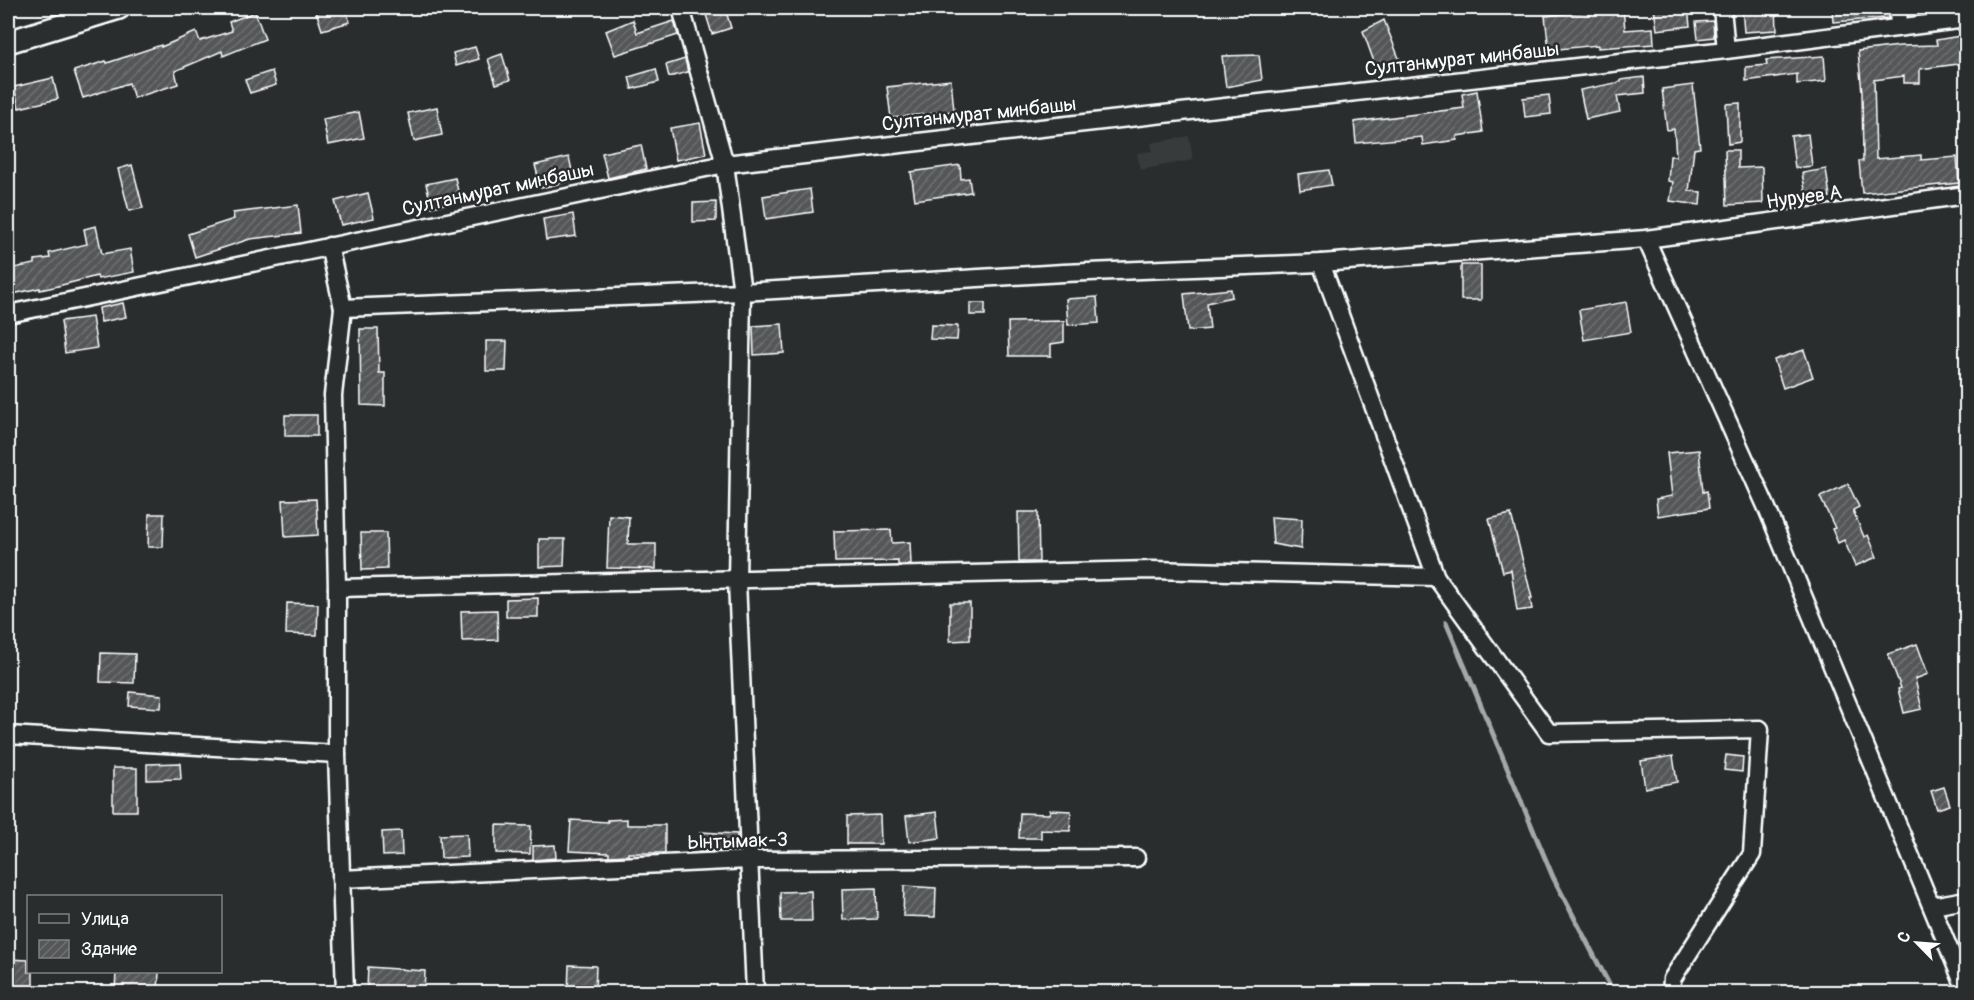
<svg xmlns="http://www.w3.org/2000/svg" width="1974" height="1000" font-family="Pangolin,sans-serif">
	<defs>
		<pattern id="building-hatch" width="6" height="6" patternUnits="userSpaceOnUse" patternTransform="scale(1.5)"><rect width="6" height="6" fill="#555758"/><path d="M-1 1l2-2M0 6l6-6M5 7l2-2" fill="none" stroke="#6e7071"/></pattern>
	</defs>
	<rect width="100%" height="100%" fill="#2a2d2e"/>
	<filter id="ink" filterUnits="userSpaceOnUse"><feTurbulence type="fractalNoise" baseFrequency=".0167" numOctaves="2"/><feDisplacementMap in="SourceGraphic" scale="12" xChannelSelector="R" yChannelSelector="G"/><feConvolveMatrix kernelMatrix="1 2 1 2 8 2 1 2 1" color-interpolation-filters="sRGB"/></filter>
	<g filter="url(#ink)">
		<path fill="#373a3b" d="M1189,136l4,24 -53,10 -3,-17 15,-2 -1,-8z"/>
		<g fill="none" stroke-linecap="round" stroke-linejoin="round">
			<path stroke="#a6a7a7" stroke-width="5" d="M1446,622l107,255 60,115"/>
		</g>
		<g fill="url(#building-hatch)" stroke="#fff" stroke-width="1.5">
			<path d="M315,8h30l5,14 -28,8z"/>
			<path d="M704,8h21l6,20 -19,6z"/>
			<path d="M1594,8h29l2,22 28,-2 1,16 -56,4v-3l-49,5 -4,-34 49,-6z"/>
			<path d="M1654,8h34l2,18 -33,4z"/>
			<path d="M1742,8h34l1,22 -33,2z"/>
			<path d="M1832,8h56v10l-55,4z"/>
			<path d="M255,12l10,27 -42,17 -1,-5 -47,20 3,13 -44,14 -5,-15 -46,15 -9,-27 32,-10 1,2 54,-18v2l35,-15 4,9 32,-10 -3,-9z"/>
			<path d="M633,20l4,13 37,-12 4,14 -63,20 -9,-24z"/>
			<path d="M1384,20l16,41 -22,12 -15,-42z"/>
			<path d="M1713,21l1,16 -16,2 -2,-17z"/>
			<path d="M1966,35v28l-46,6v14h-16v-7l-30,4 2,79 45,-4v5l36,-3 2,26 -97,10 -3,-32h4l-1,-69 -4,-41 42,-5 37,-1 -1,-5z"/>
			<path d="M475,47l4,12 -23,7 -3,-13z"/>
			<path d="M502,54l8,26 -14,4 -8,-25z"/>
			<path d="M1259,55l3,25 -36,7 -4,-31z"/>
			<path d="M1824,56l2,25 -29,3v-10l-51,7v-14l21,-2 -1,-5z"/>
			<path d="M685,59l3,13 -19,5 -3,-12z"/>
			<path d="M656,69l3,13 -27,7 -3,-12z"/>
			<path d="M272,71l4,14 -26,8 -5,-13z"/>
			<path d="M1644,77l1,16 -28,3 3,16 -34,7 -6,-29 41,-8v-2z"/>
			<path d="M53,78l5,21 -39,9 -5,-21z"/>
			<path d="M951,80l3,31 -63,7 -4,-31z"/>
			<path d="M1693,85l7,63 -6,1 -5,42 12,1 -1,13 -30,-4 3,-19 -5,-1 2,-25h6l-2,-27 -7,1 -5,-41z"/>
			<path d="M1477,91l6,41 -26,4v4l-34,5 -1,-8 -66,6 -2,-21 110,-14 -2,-14z"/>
			<path d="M1549,95l2,19 -26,3 -2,-19z"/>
			<path d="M1740,103v39l-12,2 -2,-40z"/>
			<path d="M437,107l5,28 -28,6 -6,-28z"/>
			<path d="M359,112l5,26 -36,7 -5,-26z"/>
			<path d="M700,123l6,31 -30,6 -6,-32z"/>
			<path d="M1808,134l4,32 -17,2 -4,-32z"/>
			<path d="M641,145l5,24 -38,9 -6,-25z"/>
			<path d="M1725,150h13v18l24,-1 1,36 -36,2z"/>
			<path d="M569,157l5,23 -33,8 -6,-23z"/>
			<path d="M132,165l11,43 -14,3 -11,-42z"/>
			<path d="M960,165l1,14 8,-1 2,14 -56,8 -4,-28z"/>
			<path d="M1826,169l4,28 -23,3 -5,-27z"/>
			<path d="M1329,170l3,15 -32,5 -2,-16z"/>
			<path d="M455,178l5,22 -28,7 -6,-23z"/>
			<path d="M810,189l3,23 -47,7 -3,-23z"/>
			<path d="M368,193l6,25 -33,7 -6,-24z"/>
			<path d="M716,202v19l-23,1v-19z"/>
			<path d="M298,205l3,28 -51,6 -55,18 -7,-23 46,-15 -1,-6z"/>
			<path d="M573,214l3,22 -30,4 -3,-21z"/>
			<path d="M96,226l6,28 28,-5 4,23 -36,7 -1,-3 -43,11 -14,3v-2l-32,7v-26l27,-5v-4l15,-2 -1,-5 38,-9 -3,-15z"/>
			<rect x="1461" y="265" width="20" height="35"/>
			<path d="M1231,289l1,8 -25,6 3,26 -22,2 -4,-37z"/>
			<path d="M1097,297l2,26 -31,2 -2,-26z"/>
			<path d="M1626,302l5,30 -47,8 -5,-30z"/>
			<path d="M123,303l3,14 -25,5 -2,-14z"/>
			<rect x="970" y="303" width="15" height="12"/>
			<path d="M92,317l5,31 -32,5 -4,-32z"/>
			<path d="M1064,321v21l-13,2v12h-42l-1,-34z"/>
			<path d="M782,324l2,29 -30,2 -1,-29z"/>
			<path d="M931,325l27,1 -1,14 -27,-1z"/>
			<path d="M360,329h18l1,44h6v33l-24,-1z"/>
			<path d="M486,341h21l-1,30h-20z"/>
			<path d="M1804,350l9,27 -30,11 -9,-28z"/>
			<rect x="285" y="415" width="32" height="21"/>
			<path d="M1699,450l4,42 4,-1 2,17 -51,8 -2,-17 16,-3 -5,-43z"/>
			<path d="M1848,484l11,23 -6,3 11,27 4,-2 9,22 -22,9 -11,-26 -6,3 -6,-14 3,-1 -15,-31z"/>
			<path d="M316,499l2,36 -33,2 -2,-37z"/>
			<path d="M1018,512h20l1,50h-20z"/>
			<path d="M149,514h15l-1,33h-15z"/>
			<path d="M1511,514l21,84h-2l2,11 -15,2 -6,-41 -8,2 -14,-53z"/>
			<path d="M609,515l20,2 -1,27h28v25l-49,-1z"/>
			<path d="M1271,517l31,2 -1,30 -28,-5z"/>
			<path d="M891,530l1,13 18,-1 1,23h-13v-4l-63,1 -1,-31z"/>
			<path d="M361,533h25l1,36 -25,1z"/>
			<path d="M539,539h26l-1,27 -25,1z"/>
			<path d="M538,598v19h-32v-18z"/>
			<path d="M287,603l31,1 -1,31 -31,-1z"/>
			<path d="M950,603h20v37l-20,1z"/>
			<path d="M497,610l1,30 -36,1 -1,-30z"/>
			<path d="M1917,644l11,30 -13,5 7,30 -18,4 -6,-24 3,-1 -13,-34z"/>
			<path d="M101,653l34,1 -1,29 -34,-1z"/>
			<path d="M130,692l32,3 -1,13 -32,-2z"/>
			<path d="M1726,755l17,2 -1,15 -18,-2z"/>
			<path d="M1673,756l4,26 -32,6 -4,-27z"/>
			<path d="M180,763l1,16 -34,1v-16z"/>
			<rect x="113" y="768" width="24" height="43"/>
			<path d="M1944,787l6,18 -13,4 -6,-18z"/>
			<path d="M1050,810l21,1 -1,20 -29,-1v8h-22l1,-25 29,1z"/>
			<path d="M937,812l3,26 -31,4 -3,-26z"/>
			<path d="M880,815l1,29h-34v-28z"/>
			<path d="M627,819v6h38v28h-37v2l-19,1v-3l-40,-2 2,-31 37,2 -1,-2z"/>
			<path d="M496,825l35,1 -1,28 -34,-1z"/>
			<path d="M401,831l1,24 -19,1 -1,-24z"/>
			<path d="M700,832l37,2 -1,16 -37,1z"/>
			<path d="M467,834l1,23 -27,1 -1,-23z"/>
			<path d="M555,845l1,13 -23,2v-14z"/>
			<path d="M904,886l32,2 -1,29 -32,-1z"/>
			<path d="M876,888l1,31 -34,1 -1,-31z"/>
			<path d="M811,891l1,30h-31l-1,-29z"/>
			<path d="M8,959l20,1v12h5v18l-25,-2z"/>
			<path d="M569,965l27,1 -1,27h-27z"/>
			<path d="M368,967l57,4 -1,22h-35v-3l-22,-1z"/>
			<path d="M116,972h43l-1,21 -43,-2z"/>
		</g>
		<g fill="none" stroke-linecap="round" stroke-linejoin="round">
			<g stroke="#fff" stroke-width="21">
				<g id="minor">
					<path d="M681,8l44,156 17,128 -5,289 18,411"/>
					<path d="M1722,8l4,42"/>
					<path d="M1898,8l1,19"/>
					<path d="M1646,239l120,267 200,484"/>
					<path d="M329,246l14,62 -10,87 4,193v166l8,238"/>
					<path d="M1321,263l115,314 113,156 211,-4 -8,125 -80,125 -1,13"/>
					<path d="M343,308l399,-16 321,-19 258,-10 325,-24 320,-44"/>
					<path d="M8,314l717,-150 1001,-114 240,-31"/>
					<path d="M337,588l815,-18 284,7"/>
					<path d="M8,735l329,19"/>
					<path d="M341,879l408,-19 387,-2"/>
					<path d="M1932,906l34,-6"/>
				</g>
			</g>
			<g stroke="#fff" stroke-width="26">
				<path id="major" d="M8,42l111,-34"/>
			</g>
			<use href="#minor" stroke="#2a2d2e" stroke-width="16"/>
			<use href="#major" stroke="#2a2d2e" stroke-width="21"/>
		</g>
	</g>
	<g text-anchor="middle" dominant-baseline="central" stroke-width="5" stroke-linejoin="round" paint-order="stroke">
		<g font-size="20" fill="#fff" stroke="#2a2d2e">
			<text transform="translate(1462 59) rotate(-6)">Султанмурат минбашы</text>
			<text transform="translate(979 114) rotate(-6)">Султанмурат минбашы</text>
			<text transform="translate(498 189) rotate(-12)">Султанмурат минбашы</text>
			<text transform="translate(1804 197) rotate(-8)">Нуруев А</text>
			<text transform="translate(738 841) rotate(-2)">Ынтымак-3</text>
		</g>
	</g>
	<rect width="1974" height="1000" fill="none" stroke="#2a2d2e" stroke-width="30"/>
	<rect x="15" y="15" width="1944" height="970" fill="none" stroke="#fff" stroke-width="2" filter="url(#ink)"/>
	<rect x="27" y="895" width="195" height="78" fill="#2a2d2e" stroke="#7f8182" stroke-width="1.5"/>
	<rect x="39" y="914" width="30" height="9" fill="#2a2d2e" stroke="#7f8182" stroke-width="1.5"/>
	<text x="81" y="925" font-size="18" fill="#ffffff">Улица</text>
	<rect x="39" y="940" width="30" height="18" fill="url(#building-hatch)" stroke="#7f8182" stroke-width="1.5"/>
	<text x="81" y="955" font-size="18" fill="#ffffff">Здание</text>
	<g transform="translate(1917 943) rotate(295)" stroke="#2a2d2e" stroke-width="4.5" paint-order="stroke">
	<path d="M0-4.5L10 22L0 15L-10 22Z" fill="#ffffff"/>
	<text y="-9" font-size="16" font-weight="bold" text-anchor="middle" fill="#ffffff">С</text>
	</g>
</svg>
